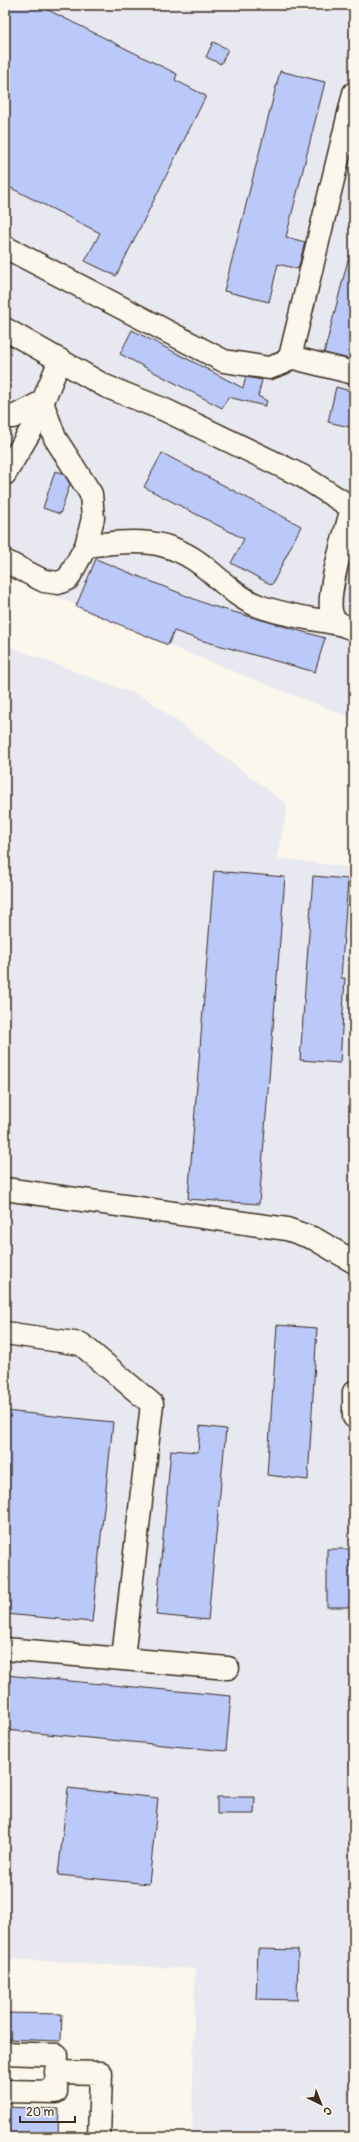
<svg xmlns="http://www.w3.org/2000/svg" width="359" height="2142" font-family="Pangolin,sans-serif">
	<rect width="100%" height="100%" fill="#fbf7ec"/>
	<filter id="ink" filterUnits="userSpaceOnUse"><feTurbulence type="fractalNoise" baseFrequency=".025" numOctaves="2"/><feDisplacementMap in="SourceGraphic" scale="8" xChannelSelector="R" yChannelSelector="G"/><feConvolveMatrix kernelMatrix="1 2 1 2 8 2 1 2 1" color-interpolation-filters="sRGB"/></filter>
	<g filter="url(#ink)">
		<g fill="#e8e9f0">
			<path d="M5,5h349v714l-187,-74 -162,-71z"/>
			<path d="M5,645l141,53 142,107 -11,53 77,10v1269h-162l3,-168 -190,-10z"/>
		</g>
		<g fill="#bac9fa" stroke="#3b2a1e">
			<path d="M5,5h33l139,69 -2,6 31,16 -90,180 -31,-15 15,-28 -95,-48z"/>
			<path d="M213,42l15,7 -7,15 -15,-7z"/>
			<path d="M280,71l45,11 -39,155 19,5 -7,27 -20,-5 -9,38 -45,-11z"/>
			<path d="M349,256h5v104l-30,-7z"/>
			<path d="M132,330l111,58 3,-11 16,3 -4,16 9,5 -2,5 -37,-9 -6,11 -102,-54z"/>
			<path d="M336,387l18,5v36l-26,-6z"/>
			<path d="M162,453l139,73 -29,59 -41,-22 13,-24 -100,-52z"/>
			<path d="M55,471l8,2 7,11 -10,30 -17,-6z"/>
			<path d="M96,559l113,46 116,33 -10,34 -115,-32 -26,-9 -6,14 -92,-39z"/>
			<path d="M214,871l71,6 -26,327 -71,-5z"/>
			<path d="M313,876l35,3 -7,99h4l-5,85 -40,-3z"/>
			<path d="M277,1325l40,3 -9,152 -41,-5z"/>
			<path d="M5,1411l108,11 -21,200 -87,-8z"/>
			<path d="M200,1426l26,3 -18,191 -52,-5 15,-165 27,2z"/>
			<rect x="327" y="1549" width="27" height="58"/>
			<path d="M5,1675l226,21 -5,55 -221,-21z"/>
			<path d="M68,1788l90,10 -9,86 -91,-9z"/>
			<path d="M217,1797h38l-1,17h-37z"/>
			<path d="M258,1949l40,1 -1,50 -41,-1z"/>
			<path d="M5,2013l57,1 -1,27 -56,-2z"/>
			<path d="M5,2107l54,2 -1,27 -53,-2z"/>
		</g>
		<g fill="none" stroke-linecap="round" stroke-linejoin="round">
			<g stroke="#3b2a1e" stroke-width="25">
				<g id="minor">
					<path d="M354,93l-64,264 64,16"/>
					<path d="M5,247l219,114 45,7 14,-5 7,-6"/>
					<path d="M5,329l100,57 60,24 137,66 52,33"/>
					<path d="M5,417h8l29,-15 13,36 36,56 2,24 -7,28 -18,33 -10,4 -14,-2 -39,-20"/>
					<path d="M5,474l26,-44 29,-70"/>
					<path d="M352,508c-6,24 -27,86 -20,107 3,9 13,11 22,14"/>
					<path d="M86,546c47,-6 82,-10 121,23 16,13 32,30 52,37 24,9 55,13 80,18"/>
					<path d="M5,1189l282,40 28,10 39,23"/>
					<path d="M5,1333l76,11 71,60 -29,254"/>
					<path d="M354,1392v25"/>
					<path d="M5,1649l223,19"/>
					<path d="M5,2053l52,2 -1,37 -51,-1"/>
					<path d="M56,2072l45,1 -2,64"/>
				</g>
			</g>
			<use href="#minor" stroke="#fbf7ec" stroke-width="22"/>
		</g>
	</g>
	<rect width="359" height="2142" fill="none" stroke="#fbf7ec" stroke-width="20"/>
	<rect x="10" y="10" width="339" height="2122" fill="none" stroke="#3b2a1e" stroke-width="1.5" filter="url(#ink)"/>
	<g transform="translate(321 2104) rotate(137)" stroke="#fbf7ec" stroke-width="3" paint-order="stroke">
	<path d="M0-3L7 15L0 10L-7 15Z" fill="#3b2a1e"/>
	<text y="-6" font-size="11" font-weight="bold" text-anchor="middle" fill="#3b2a1e">С</text>
	</g>
	<path d="M20 2116v6h55v-6" fill="none" stroke="#3b2a1e" stroke-width="2"/>
	<text x="26" y="2116" font-size="12" fill="#3b2a1e" stroke="#fbf7ec" stroke-width="3" paint-order="stroke">20 m</text>
</svg>
